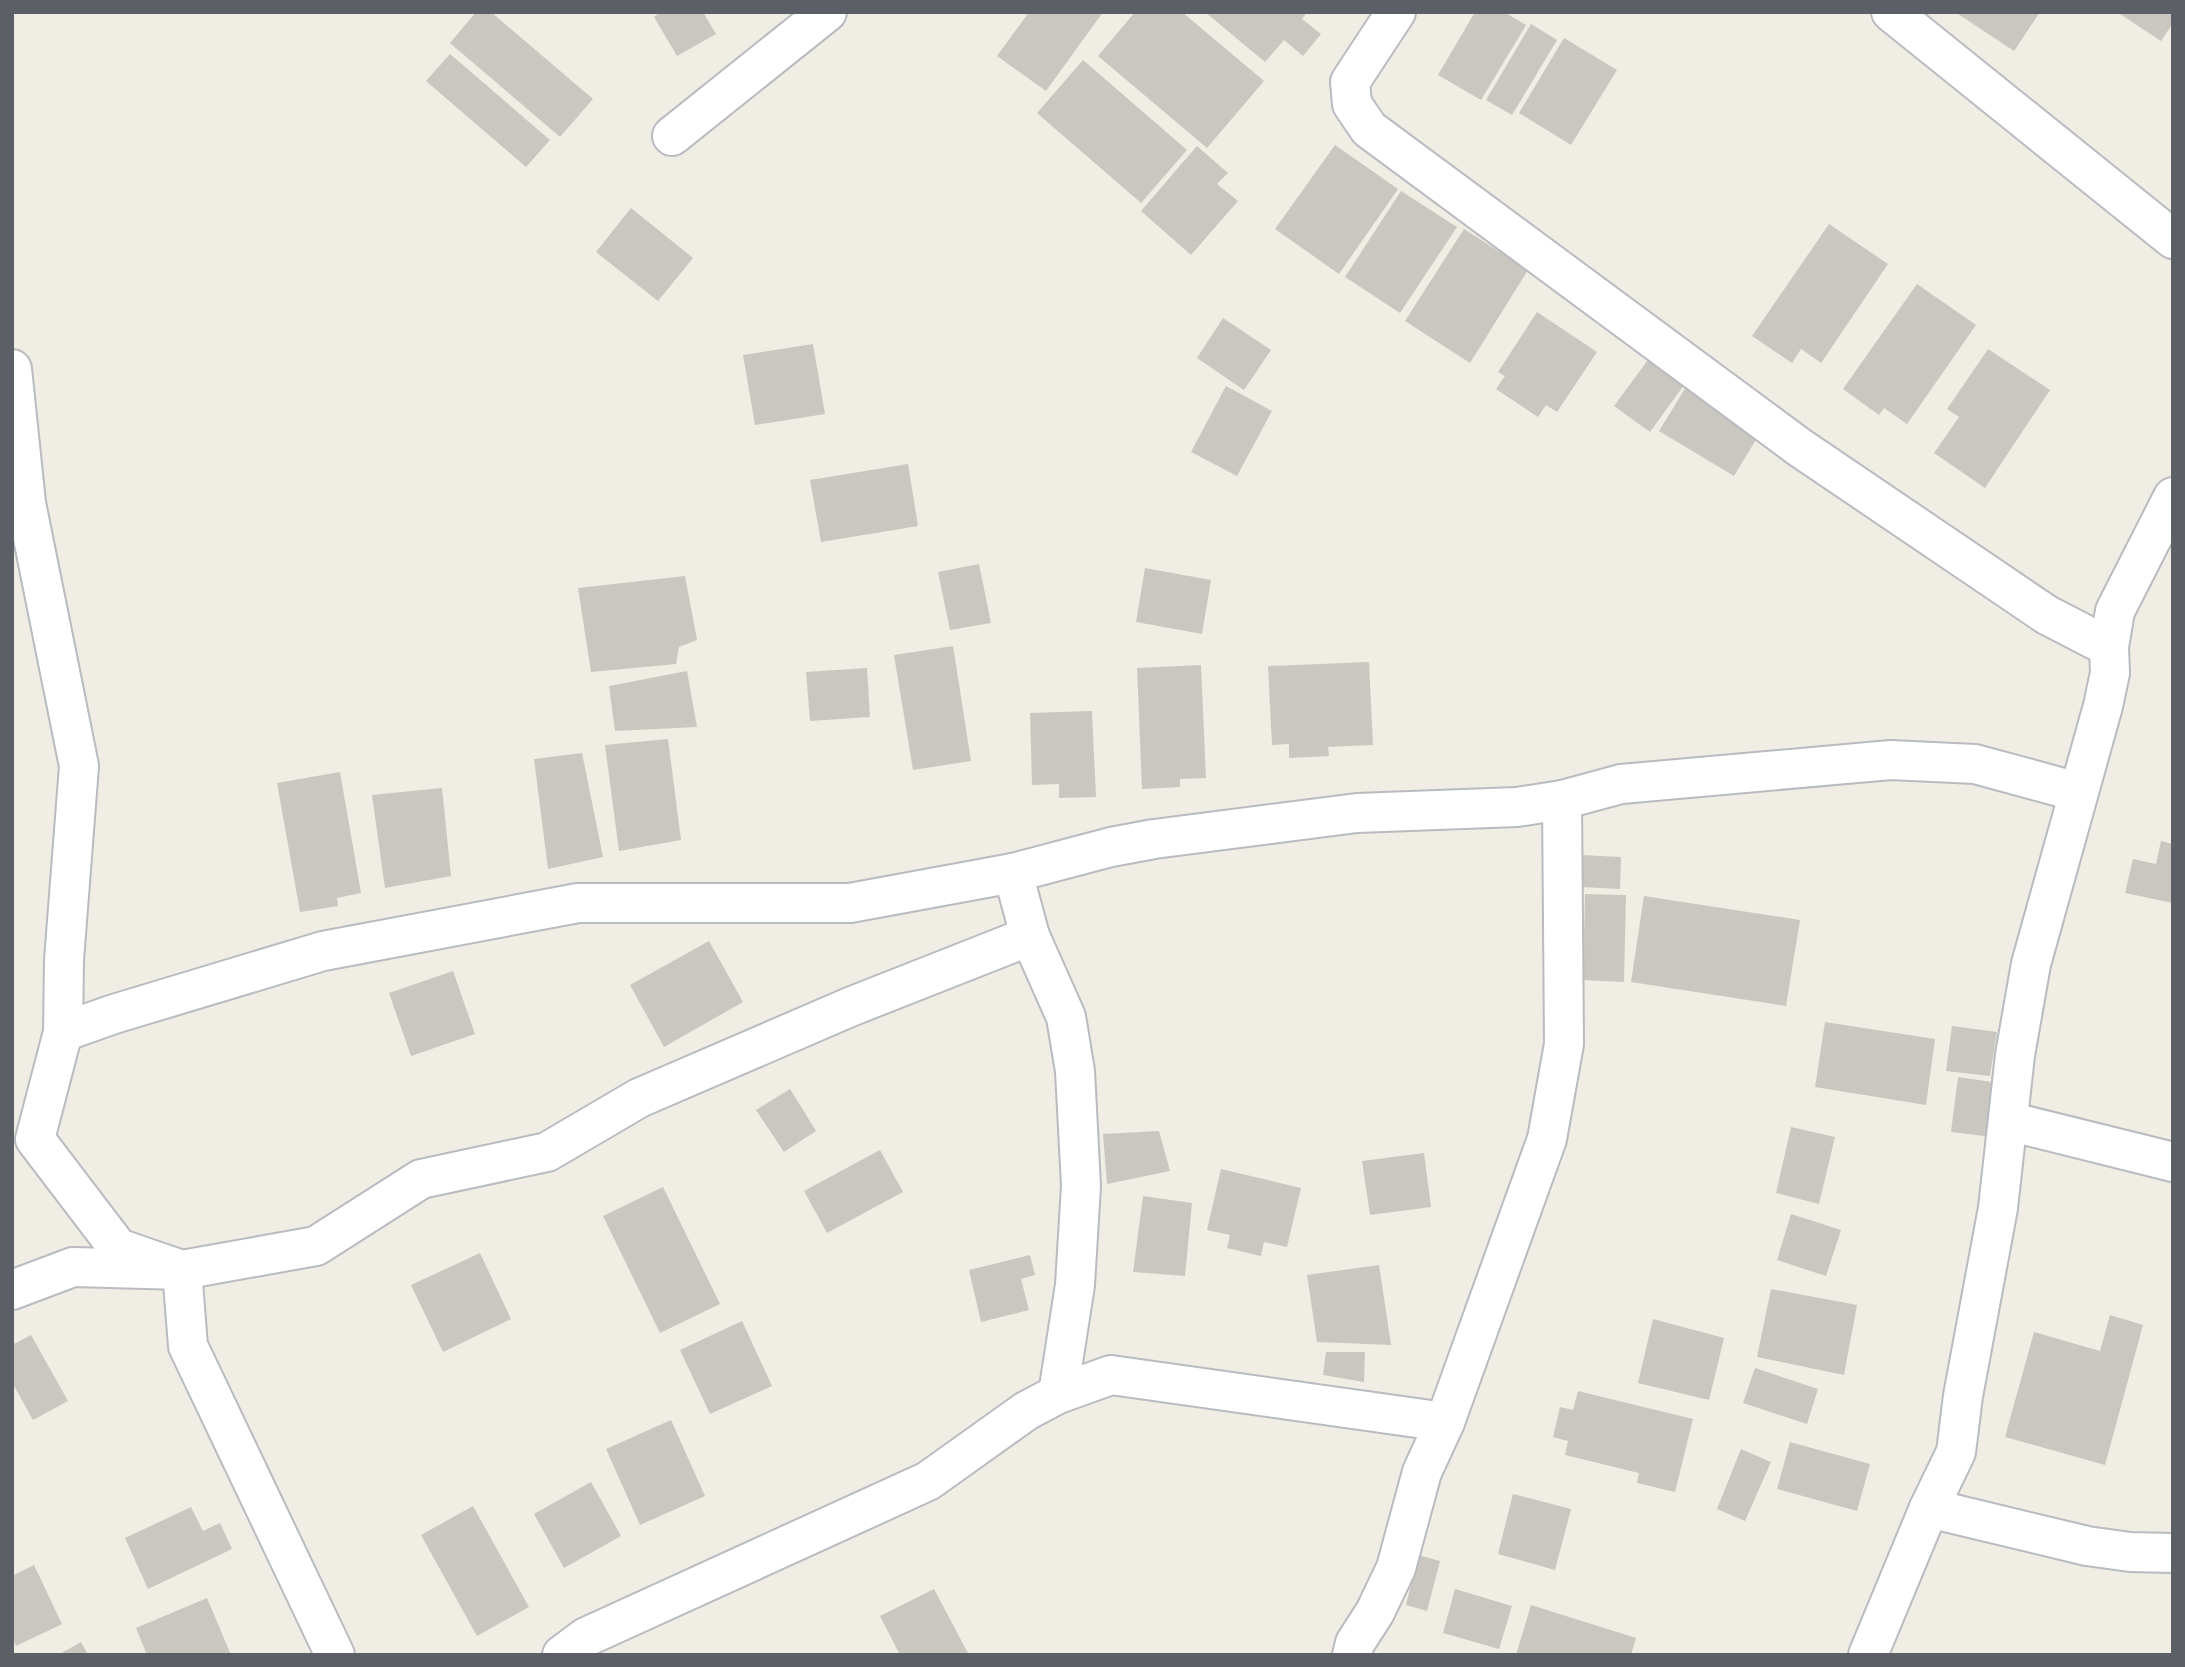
<svg xmlns="http://www.w3.org/2000/svg" width="2185" height="1667" font-family="'Source Sans 3',sans-serif">
	<rect width="100%" height="100%" fill="#efede4"/>
	<g fill="#cac7c1">
		<path d="M476,12h15l102,87 -33,38 -110,-94z"/>
		<path d="M661,12h42l13,22 -39,22 -23,-39z"/>
		<path d="M1029,12h74l-57,79 -49,-35z"/>
		<path d="M1135,12h47l82,69 -57,67 -109,-92z"/>
		<path d="M1205,12h102l-5,7 19,15 -18,22 -19,-16 -19,22z"/>
		<path d="M1475,12h29l22,13 -45,75 -43,-25z"/>
		<path d="M1955,12h85l-26,39z"/>
		<path d="M2117,12h56v11l-12,18z"/>
		<path d="M1531,24l26,16 -45,75 -26,-15z"/>
		<path d="M1564,38l53,32 -46,75 -52,-32z"/>
		<path d="M450,54l100,86 -24,27 -100,-86z"/>
		<path d="M1083,60l104,90 -46,53 -104,-90z"/>
		<path d="M1335,145l63,44 -59,85 -64,-45z"/>
		<path d="M1197,146l31,27 -11,11 21,17 -47,54 -50,-44z"/>
		<path d="M1401,191l56,36 -57,86 -55,-36z"/>
		<path d="M631,208l62,50 -35,43 -62,-49z"/>
		<path d="M1829,224l59,40 -67,99 -20,-14 -9,14 -40,-27z"/>
		<path d="M1464,229l64,41 -58,93 -65,-42z"/>
		<path d="M1917,284l59,41 -69,99 -23,-16 -5,7 -36,-26z"/>
		<path d="M1537,312l60,40 -40,60 -11,-7 -8,12 -42,-28 9,-13 -7,-4z"/>
		<path d="M1223,318l48,32 -27,40 -47,-32z"/>
		<path d="M813,344l12,70 -70,11 -12,-70z"/>
		<path d="M1656,349l36,25 -42,58 -36,-26z"/>
		<path d="M1988,349l62,41 -65,98 -51,-35 25,-36 -12,-8z"/>
		<path d="M1226,386l46,25 -35,65 -46,-24z"/>
		<path d="M1686,387l74,46 -26,43 -75,-45z"/>
		<path d="M908,464l10,62 -97,16 -11,-62z"/>
		<path d="M979,564l12,59 -41,7 -12,-58z"/>
		<path d="M1145,568l66,12 -9,54 -66,-12z"/>
		<path d="M685,576l12,64 -18,7 -3,17 -85,8 -13,-84z"/>
		<path d="M953,646l18,115 -58,9 -19,-115z"/>
		<path d="M1369,662l4,83 -45,2 1,9 -40,2v-14l-17,1 -4,-79z"/>
		<path d="M1201,665l5,113 -26,1v8l-38,2 -5,-121z"/>
		<path d="M867,668l3,49 -60,4 -4,-49z"/>
		<path d="M687,671l10,56 -82,4 -6,-45z"/>
		<path d="M1092,711l4,86 -37,1v-14l-27,1 -2,-72z"/>
		<path d="M668,739l13,101 -62,11 -14,-106z"/>
		<path d="M582,753l21,104 -55,12 -14,-110z"/>
		<path d="M340,772l21,121 -24,5 1,8 -38,6 -23,-129z"/>
		<path d="M442,788l9,88 -66,12 -13,-93z"/>
		<path d="M2161,841l12,3v59l-48,-10 8,-34 23,5z"/>
		<path d="M1582,855l39,2 -1,32 -39,-2z"/>
		<path d="M1585,894l41,1 -2,87 -41,-2z"/>
		<path d="M1644,896l156,24 -14,86 -155,-24z"/>
		<path d="M709,941l34,61 -79,45 -34,-62z"/>
		<path d="M453,971l22,63 -64,22 -22,-63z"/>
		<path d="M1825,1022l110,17 -9,66 -111,-18z"/>
		<path d="M1952,1026l45,6 -7,44 -44,-5z"/>
		<path d="M1958,1077l41,6 -7,54 -41,-5z"/>
		<path d="M790,1089l26,42 -32,21 -28,-42z"/>
		<path d="M1791,1127l44,10 -16,67 -43,-11z"/>
		<path d="M1159,1131l11,40 -63,13 -4,-50z"/>
		<path d="M880,1150l23,42 -76,41 -23,-42z"/>
		<path d="M1424,1153l7,54 -61,8 -8,-54z"/>
		<path d="M1221,1169l80,19 -14,59 -23,-5 -3,14 -34,-8 3,-13 -23,-5z"/>
		<path d="M663,1187l57,117 -60,29 -57,-117z"/>
		<path d="M1143,1196l49,7 -7,73 -52,-4z"/>
		<path d="M1791,1214l50,16 -15,46 -49,-16z"/>
		<path d="M480,1253l31,66 -68,33 -32,-67z"/>
		<path d="M1030,1255l5,20 -14,4 8,31 -48,12 -12,-52z"/>
		<path d="M1379,1265l12,80 -74,-3 -10,-67z"/>
		<path d="M1771,1289l86,16 -13,70 -87,-18z"/>
		<path d="M2110,1315l33,10 -38,140 -100,-28 29,-105 66,19z"/>
		<path d="M1653,1319l71,19 -15,62 -71,-17z"/>
		<path d="M742,1321l30,65 -62,28 -30,-64z"/>
		<path d="M31,1335l37,66 -35,19 -21,-38v-37z"/>
		<path d="M1326,1352h39l-1,30 -41,-7z"/>
		<path d="M1755,1368l63,21 -11,35 -64,-21z"/>
		<path d="M1578,1391l115,28 -18,73 -38,-9 2,-10 -74,-18 3,-14 -15,-4 7,-30 13,3z"/>
		<path d="M671,1420l34,76 -65,29 -34,-76z"/>
		<path d="M1790,1442l80,22 -13,47 -80,-22z"/>
		<path d="M1741,1449l30,13 -26,59 -28,-12z"/>
		<path d="M591,1482l30,54 -57,32 -30,-54z"/>
		<path d="M1513,1494l58,15 -16,61 -57,-16z"/>
		<path d="M473,1506l56,101 -52,29 -56,-101z"/>
		<path d="M191,1507l12,24 17,-8 12,26 -84,40 -23,-51z"/>
		<path d="M1418,1555l22,6 -13,50 -21,-6z"/>
		<path d="M34,1565l28,59 -46,22 -4,-9v-61z"/>
		<path d="M934,1589l35,66h-69l-20,-39z"/>
		<path d="M1455,1589l57,17 -13,43 -56,-16z"/>
		<path d="M207,1598l24,57h-84l-11,-27z"/>
		<path d="M1531,1605l105,33 -5,17h-115z"/>
		<path d="M81,1642l7,13h-30z"/>
	</g>
	<g fill="none" stroke-linecap="round" stroke-linejoin="round">
		<g stroke="#b9bbc0" stroke-width="42">
			<g id="street">
				<path d="M1396,12l-46,70 2,22 17,25 430,318 248,168 62,32"/>
				<path d="M1891,12l282,227"/>
				<path d="M672,136l155,-124"/>
				<path d="M12,369l14,134 53,263 -15,194 -1,72 -28,107 83,109 64,22 6,76 147,309"/>
				<path d="M1013,873l17,63 36,81 9,54 6,115 -6,99 -17,109"/>
				<path d="M63,1032l51,-18 209,-63 255,-48h272l163,-30 98,-26 43,-8 203,-26 160,-6 45,-7 59,-16 270,-24 84,4 103,28"/>
				<path d="M2008,1121l165,41"/>
				<path d="M12,1290l61,-23 109,3 134,-24 105,-67 126,-27 92,-54 211,-91 180,-71"/>
				<path d="M1929,1508l158,38 43,6 43,1"/>
				<path d="M562,1655l24,-18 342,-156 98,-70 32,-17 53,-19 334,47"/>
				<path d="M1352,1655l3,-12 20,-31 21,-44 26,-96 23,-50 102,-283 17,-95 -2,-244"/>
				<path d="M1868,1655l61,-147 27,-56 7,-56 35,-188 17,-153 16,-91 72,-258 7,-33 -1,-26 6,-36 58,-114"/>
			</g>
		</g>
		<use href="#street" stroke="#fff" stroke-width="38"/>
	</g>
	<rect width="2185" height="1667" fill="none" stroke="#5c5f65" stroke-width="28"/>
</svg>
